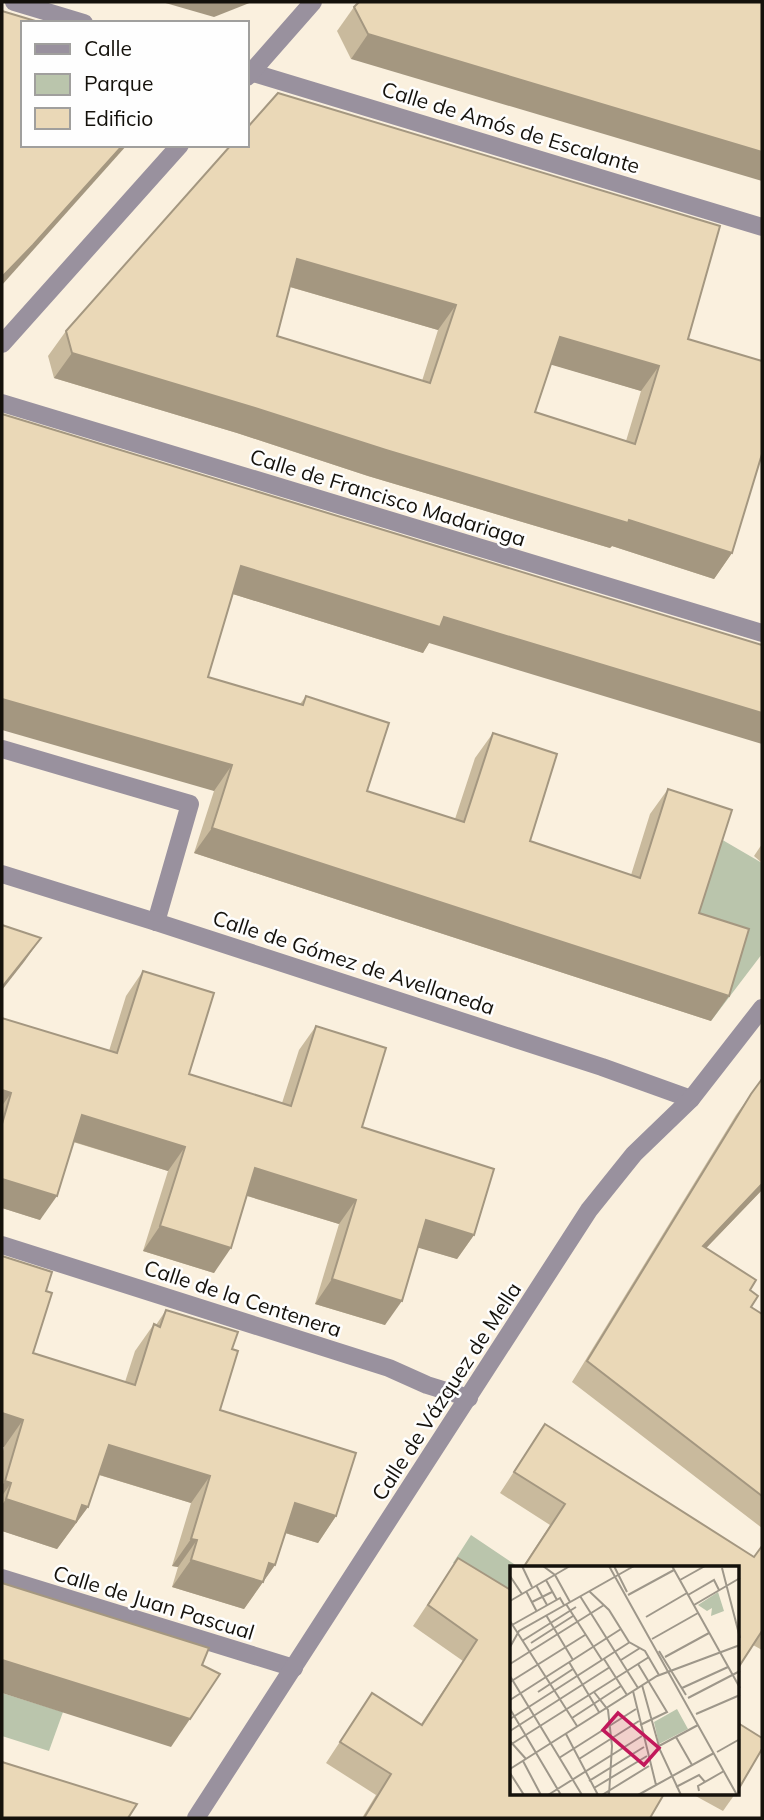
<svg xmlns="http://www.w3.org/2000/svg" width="764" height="1820" font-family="Mulish,sans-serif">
	<rect width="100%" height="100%" fill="#faf0de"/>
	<g fill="#bac5ac">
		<path d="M714,835l48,28v91l-51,67 20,-66 -67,-40z"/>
		<path d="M471,1535l49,33h-8v16l-7,10 -42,-28 -10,-3z"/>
		<path d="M2,1693l61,19 -14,39 -47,-15z"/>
	</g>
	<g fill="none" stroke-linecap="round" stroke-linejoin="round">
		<g stroke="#99919e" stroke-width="18">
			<path d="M14,2l70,21"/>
			<path d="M247,71l515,156"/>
			<path d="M247,77l66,-75"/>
			<path d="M2,344l178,-199"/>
			<path d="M2,403l760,230"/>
			<path d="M2,749l188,55 -34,118"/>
			<path d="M2,874l154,48 446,145 89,32"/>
			<path d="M2,1245l387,123 38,17 42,13"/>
			<path d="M2,1578l292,90"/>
			<path d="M196,1818l393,-608 45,-56 57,-55 71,-91"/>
		</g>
	</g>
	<g fill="#c9ba9d" fill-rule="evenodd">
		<path d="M762,2l-411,57 -14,-28 17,-24z"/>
		<path d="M231,145l457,194 71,125 -27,89 -18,26 -102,-33 -2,2 -242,-72 -131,-43 -183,-55 -6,-22 18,-25zM290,287l148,43 -16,51 -145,-45zM551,364l90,27 -15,50 -91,-29z"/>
		<path d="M2,414l427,229 -6,10 -190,-59 -25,83 92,27 6,-8 61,95 88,28 20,-61 18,-25 37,108 101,34 19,-61 18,-25 31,124 12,108 -517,-168 20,-62z"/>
		<path d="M762,844v19l-8,-7z"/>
		<path d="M143,971l46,103 93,29 17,-53 17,-24 46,101 112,108 -17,24 -39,-12 -33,78 -70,-21 24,-80 -92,-28 -33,77 -71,-22 25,-80 -95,-29 -33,78 -38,-12v-190l107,33 17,-55z"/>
		<path d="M762,1079v111l-56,58 44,42 1,17 11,7v214l-190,-146 164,-267z"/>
		<path d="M2,1256l44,35 -13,62 92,29 10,-31 19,-27 2,1 10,-15 66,39 -12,61 116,106 -18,27 -33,-10 -10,32 -31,44 -72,-22 6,-20 -6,-1 19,-63 -92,-28 -11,32 -31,42 -55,-18v-76l2,-8h-2z"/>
		<path d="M545,1424l209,133 8,-11v104l-9,-5 -15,-77h-216l28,-43 -50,-32z"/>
		<path d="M458,1558l51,31 3,-6v211l147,8 -9,16h-288l14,-23 -50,-32 46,-70 49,31 42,-63 -50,-35z"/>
		<path d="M692,1794h43l-12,17z"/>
	</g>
	<g fill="#a49780">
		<path d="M162,2h90l-38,15z"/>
		<path d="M368,34l394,118v29l-411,-122z"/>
		<path d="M123,145h4l-125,140v-8z"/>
		<path d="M297,259l159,46 -18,25 -158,-46z"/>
		<path d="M560,337l99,29 -18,25 -99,-29z"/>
		<path d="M72,353l557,167 103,33 -18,26 -102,-33 -2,2 -242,-72 -131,-43 -183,-55z"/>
		<path d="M241,566l203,51 318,96v31l-333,-101 -6,10 -200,-62z"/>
		<path d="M2,699l230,66 -18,26 -212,-61z"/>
		<path d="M212,828l517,168 -18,25 -517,-168z"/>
		<path d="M41,938l-17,24 -22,28v-3z"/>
		<path d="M2,1090l9,3 -9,13z"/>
		<path d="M82,1115l103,32 -17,24 -103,-32z"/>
		<path d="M255,1168l101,32 -17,24 -101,-31z"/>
		<path d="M2,1179l55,17 -17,24 -38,-12z"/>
		<path d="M762,1184v6l-74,77 15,-21z"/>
		<path d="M426,1220l48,15 -17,24 -48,-14z"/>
		<path d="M160,1226l71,22 -17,25 -71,-22z"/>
		<path d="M332,1279l70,22 -17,24 -70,-21z"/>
		<path d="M2,1413l21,7 -19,27h-2z"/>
		<path d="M109,1445l101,31 -19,27 -101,-31z"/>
		<path d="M5,1481l6,2 -9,13v-10z"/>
		<path d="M6,1499l76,6 6,2 -31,42 -55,-18v-26z"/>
		<path d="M295,1503l41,13 -18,27 -42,-13z"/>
		<path d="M191,1539l6,1 -19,27 -6,-1z"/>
		<path d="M191,1560l78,3 6,2 -31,44 -72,-22z"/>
		<path d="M2,1660l188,59 -19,28 -169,-54z"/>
	</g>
	<g fill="#ead8b7" stroke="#a49780" stroke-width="2" fill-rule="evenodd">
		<path d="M359,2h403v150l-394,-118 -14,-27z"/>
		<path d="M2,11l40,12h-19v122h100l-90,100 -31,32z"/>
		<path d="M278,93l442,133 -32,113 74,22v93l-30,99 -103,-33 -1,3 -242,-73 -131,-42 -183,-55 -6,-22 165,-186h16v-17zM297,259l159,46 -26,78 -153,-47zM560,337l99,29 -24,78 -100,-32z"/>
		<path d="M2,414l760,231v68l-318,-96 -4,10 -199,-61 -33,111 95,28 3,-9 83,27 -22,68 97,31 29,-89 64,21 -27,87 110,37 28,-89 64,21 -33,103 50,16 -20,67 -517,-168 20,-63 -230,-66z"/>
		<path d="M2,925l39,13 -39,49z"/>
		<path d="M143,971l71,22 -25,81 102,32 25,-80 70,22 -24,79 132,42 -20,66 -48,-15 -24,81 -70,-22 24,-79 -101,-32 -24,80 -71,-22 25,-79 -103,-32 -25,81 -55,-17v-55l9,-31 -9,-3v-72l115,35z"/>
		<path d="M762,1079v105l-59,62 53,34 -6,10 8,6 -7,11 11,7v182l-175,-135 164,-267z"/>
		<path d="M2,1256l50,16 -6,19 6,2 -19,60 102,32 19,-61 6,3 6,-17 72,22 -6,17 6,2 -18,59 136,43 -20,63 -41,-13 -20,62 -6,-2 -6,19 -72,-22 6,-20 -6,-1 19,-63 -101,-31 -21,62 -6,-2 -6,17 -70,-23 5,-16 -6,-2 18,-61 -21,-7z"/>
		<path d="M545,1424l209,133 8,-11v85l-24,37v-100h-215l42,-64 -51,-32z"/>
		<path d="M458,1558l51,31 3,-4v209h152l-14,24h-286l27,-44 -51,-32 32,-49 50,32 55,-85 -49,-35z"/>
		<path d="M2,1583l207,65 -7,17 18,9 -30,45 -188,-59z"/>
		<path d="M738,1723l24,15v11l-24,41z"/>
		<path d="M2,1762l135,42 -9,14h-126z"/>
	</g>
	<g text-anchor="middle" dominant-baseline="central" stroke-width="5" stroke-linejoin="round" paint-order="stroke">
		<g font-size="21" fill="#14110b" stroke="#fefefe">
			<text transform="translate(511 127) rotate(17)">Calle de Amós de Escalante</text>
			<text transform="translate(388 497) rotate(17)">Calle de Francisco Madariaga</text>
			<text transform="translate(354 962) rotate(18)">Calle de Gómez de Avellaneda</text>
			<text transform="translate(243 1298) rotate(18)">Calle de la Centenera</text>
			<text transform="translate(446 1391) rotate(-57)">Calle de Vázquez de Mella</text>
			<text transform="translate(154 1602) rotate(17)">Calle de Juan Pascual</text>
		</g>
	</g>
	<g transform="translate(510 1566)">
		<rect width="229" height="229" fill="#faf0de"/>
		<path d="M208,26l6,19 -13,5 1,-8 -5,3 -9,-6zM167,143l11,20 -29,15 -5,-22z" fill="#bac5ac"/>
		<path fill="none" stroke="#9e978a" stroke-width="2" d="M12,0l10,21M33,0l12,9 15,27M99,0l128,229M104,0l13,26M162,0l68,122M212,2l18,70M0,10l12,18M36,14l11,20M170,14l25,-14M26,19l11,20M16,25l11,21M79,25l20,19 20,32 16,9 14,24M118,29l46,-25M178,29l26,-15 5,10M70,30l58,92M0,35l60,-35M22,36l20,-10M56,38l36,56M184,39l46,-27M36,49l27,45M136,51l41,-24M0,55l67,105M2,59l48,-27 4,7M142,73l46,-26M12,75l54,-34M21,77l42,-27M0,81l9,-16 115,-65M149,85l27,44M155,91l44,-24M94,93l23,36M111,94l19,-12M59,96l30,50M0,98l94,-59M128,98l29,48 -27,13M0,110l72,119M0,116l75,-47M132,119l18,65 21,45M172,122l46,-21M123,125l23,94M28,126l35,-23M84,126l14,18 4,36 -3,49M178,132l52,-27M0,134l111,-71M0,143l51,86M186,148l44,-19M62,152l49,-32M0,153l120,-77M0,165l100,-64M56,168l32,61M166,171l16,28M0,175l16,18M0,179l139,-88M149,180l39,-21M207,186l23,-13M49,192l77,-49M69,193l60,-38M13,195l18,34M0,203l147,-93 83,-31M0,207l14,22M79,215l55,-34M166,221l23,-12 6,7M84,222l53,-32M189,225l-1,-5 26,-15M38,229l94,-59M92,229l47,-29M128,229l76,-42"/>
		<path fill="#c2185b" fill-opacity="0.15" stroke="#c2185b" stroke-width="3.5" d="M108,147l41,35 -15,17 -41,-35z"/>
		<rect width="229" height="229" fill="none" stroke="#14110b" stroke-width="3.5"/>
	</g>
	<rect width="764" height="1820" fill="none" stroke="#14110b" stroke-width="7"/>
	<rect x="21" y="21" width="228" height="126" fill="#fefefe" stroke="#a09f9d" stroke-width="2"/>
	<rect x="35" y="44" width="35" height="10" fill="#99919e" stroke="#a09f9d" stroke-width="2"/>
	<text x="84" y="56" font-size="21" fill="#14110b">Calle</text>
	<rect x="35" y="74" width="35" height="21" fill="#bac5ac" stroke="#a09f9d" stroke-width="2"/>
	<text x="84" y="91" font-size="21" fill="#14110b">Parque</text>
	<rect x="35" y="108" width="35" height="21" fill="#ead8b7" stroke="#a09f9d" stroke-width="2"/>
	<text x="84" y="126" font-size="21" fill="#14110b">Edificio</text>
</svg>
